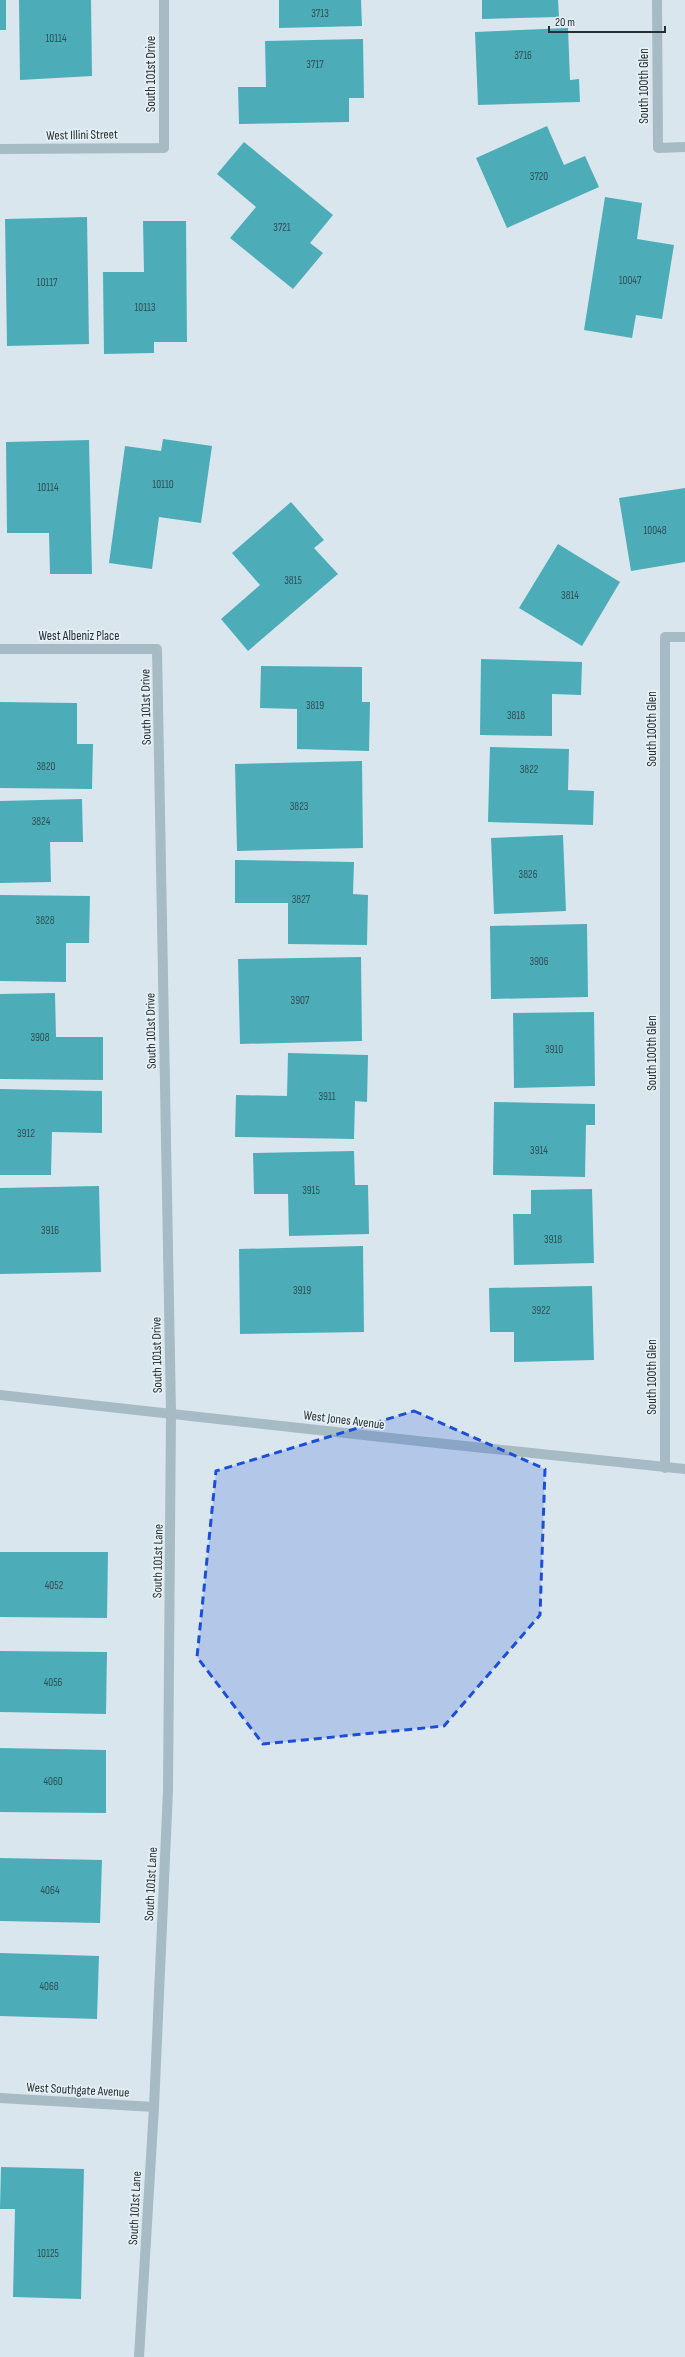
<svg xmlns="http://www.w3.org/2000/svg" width="685" height="2357" font-family="'Sofia Sans Condensed',sans-serif">
	<rect width="100%" height="100%" fill="#d9e6ee"/>
	<g fill="#4cadb9">
		<rect x="0" y="0" width="6" height="30"/>
		<path d="M19,0h72l1,76 -72,4z"/>
		<path d="M279,0h82l1,26 -83,2z"/>
		<path d="M482,0h76l1,17 -77,2z"/>
		<path d="M568,28l2,52 9,-1 1,23 -102,3 -3,-73z"/>
		<path d="M363,39l1,59h-15v24l-110,2 -1,-37h28l-1,-46z"/>
		<path d="M547,126l17,39 21,-9 14,31 -92,41 -31,-70z"/>
		<path d="M244,142l89,73 -23,28 13,10 -30,36 -63,-51 26,-31 -39,-33z"/>
		<path d="M605,197l37,6 -5,36 37,6 -12,74 -26,-4 -4,23 -48,-8z"/>
		<path d="M87,217l2,127 -82,2 -2,-127z"/>
		<path d="M143,221h43l1,121h-33v11l-50,1 -1,-82h41z"/>
		<path d="M163,439l49,7 -11,77 -42,-6 -7,52 -43,-6 16,-117 36,5z"/>
		<path d="M89,440l3,134h-42l-1,-41h-42l-1,-91z"/>
		<path d="M685,488v74l-54,9 -12,-73z"/>
		<path d="M291,502l33,38 -10,8 24,26 -90,77 -27,-32 39,-34 -28,-32z"/>
		<path d="M558,544l62,38 -38,64 -63,-38z"/>
		<path d="M481,659l101,3 -1,33 -29,-1v42l-72,-1z"/>
		<path d="M261,666l101,1v35h8l-1,49 -72,-2v-40l-37,-1z"/>
		<path d="M0,702l77,1v41h16l-1,45 -92,-1z"/>
		<path d="M490,747l79,2 -1,41 26,1 -1,34 -105,-3z"/>
		<path d="M362,761l1,87 -126,3 -2,-87z"/>
		<path d="M82,799l1,43h-33l1,40 -51,1v-82z"/>
		<path d="M563,835l3,76 -72,3 -3,-76z"/>
		<path d="M235,860l119,2 -1,32 15,1 -1,50 -79,-1v-41h-53z"/>
		<path d="M0,895l90,1 -1,47h-23v39l-66,-1z"/>
		<path d="M587,924l1,73 -97,2 -1,-73z"/>
		<path d="M361,957l1,84 -122,3 -2,-85z"/>
		<path d="M55,993l1,44h47v43l-103,-1v-85z"/>
		<path d="M594,1012l1,74 -81,2 -1,-75z"/>
		<path d="M288,1053l80,2 -1,47 -12,-1 -1,38 -119,-2 1,-42 51,1z"/>
		<path d="M0,1089l102,2v42l-50,-1 -1,43h-51z"/>
		<path d="M494,1102l101,2v21h-9l-1,52 -92,-2z"/>
		<path d="M354,1151l1,34h13l1,49 -80,2 -1,-42h-34l-1,-41z"/>
		<path d="M99,1186l2,86 -101,2v-86z"/>
		<path d="M592,1189l2,74 -80,2 -1,-51h18v-24z"/>
		<path d="M363,1246l1,86 -124,2 -1,-85z"/>
		<path d="M592,1286l2,74 -80,2v-30h-24l-1,-44z"/>
		<path d="M0,1552h108l-1,66 -107,-1z"/>
		<path d="M0,1651l107,1 -1,62 -106,-2z"/>
		<path d="M0,1748l106,2v63l-106,-1z"/>
		<path d="M0,1858l102,2 -2,63 -100,-2z"/>
		<path d="M0,1953l99,3 -2,63 -97,-3z"/>
		<path d="M1,2167l83,2 -3,130 -68,-2 2,-88h-15z"/>
	</g>
	<g fill="none" stroke-linecap="round" stroke-linejoin="round">
		<g stroke="#a7bbc4" stroke-width="10">
			<path d="M657,0l1,148 27,-1"/>
			<path d="M0,149l164,-1v-148"/>
			<path d="M0,649h157l14,763 -3,378 -14,317 -15,250"/>
			<path d="M0,1395l427,47 258,27"/>
			<path d="M665,1468v-831h20"/>
			<path d="M0,2098l154,9"/>
		</g>
	</g>
	<path fill="#1d4ed8" fill-opacity="0.2" stroke="#1d4ed8" stroke-width="3" stroke-dasharray="8 5" stroke-linejoin="round" d="M414,1411l131,58 -5,146 -96,111 -181,18 -66,-87 19,-186z"/>
	<g text-anchor="middle" dominant-baseline="central" stroke-width="3.5" stroke-linejoin="round" paint-order="stroke">
		<g font-size="11" fill="#304f54">
			<text x="320" y="13">3713</text>
			<text x="56" y="38">10114</text>
			<text x="523" y="55">3716</text>
			<text x="315" y="64">3717</text>
			<text x="539" y="176">3720</text>
			<text x="282" y="227">3721</text>
			<text x="630" y="280">10047</text>
			<text x="47" y="282">10117</text>
			<text x="145" y="307">10113</text>
			<text x="163" y="484">10110</text>
			<text x="48" y="487">10114</text>
			<text x="655" y="530">10048</text>
			<text x="293" y="580">3815</text>
			<text x="570" y="595">3814</text>
			<text x="315" y="705">3819</text>
			<text x="516" y="715">3818</text>
			<text x="46" y="766">3820</text>
			<text x="529" y="769">3822</text>
			<text x="299" y="806">3823</text>
			<text x="41" y="821">3824</text>
			<text x="528" y="874">3826</text>
			<text x="301" y="899">3827</text>
			<text x="45" y="920">3828</text>
			<text x="539" y="961">3906</text>
			<text x="300" y="1000">3907</text>
			<text x="40" y="1037">3908</text>
			<text x="554" y="1049">3910</text>
			<text x="327" y="1096">3911</text>
			<text x="26" y="1133">3912</text>
			<text x="539" y="1150">3914</text>
			<text x="311" y="1190">3915</text>
			<text x="50" y="1230">3916</text>
			<text x="553" y="1239">3918</text>
			<text x="302" y="1290">3919</text>
			<text x="541" y="1310">3922</text>
			<text x="54" y="1585">4052</text>
			<text x="53" y="1682">4056</text>
			<text x="53" y="1781">4060</text>
			<text x="50" y="1890">4064</text>
			<text x="49" y="1986">4068</text>
			<text x="48" y="2253">10125</text>
		</g>
		<g font-size="13" fill="#263032" stroke="#e5eff6">
			<text transform="translate(151 74) rotate(-90)">South 101st Drive</text>
			<text transform="translate(644 86) rotate(-90)">South 100th Glen</text>
			<text transform="translate(82 135) rotate(-1)">West Illini Street</text>
			<text x="79" y="636">West Albeniz Place</text>
			<text transform="translate(146 707) rotate(-91)">South 101st Drive</text>
			<text transform="translate(652 729) rotate(-90)">South 100th Glen</text>
			<text transform="translate(151 1031) rotate(-91)">South 101st Drive</text>
			<text transform="translate(652 1053) rotate(-90)">South 100th Glen</text>
			<text transform="translate(157 1355) rotate(-91)">South 101st Drive</text>
			<text transform="translate(652 1377) rotate(-90)">South 100th Glen</text>
			<text transform="translate(344 1420) rotate(7)">West Jones Avenue</text>
			<text transform="translate(158 1561) rotate(-89)">South 101st Lane</text>
			<text transform="translate(151 1884) rotate(-87)">South 101st Lane</text>
			<text transform="translate(78 2090) rotate(3)">West Southgate Avenue</text>
			<text transform="translate(135 2208) rotate(-87)">South 101st Lane</text>
		</g>
	</g>
	<path d="M549 26v6h116v-6" fill="none" stroke="#263032" stroke-width="2"/>
	<text x="555" y="26" font-size="12" fill="#263032" stroke="#e5eff6" stroke-width="3" paint-order="stroke">20 m</text>
</svg>
